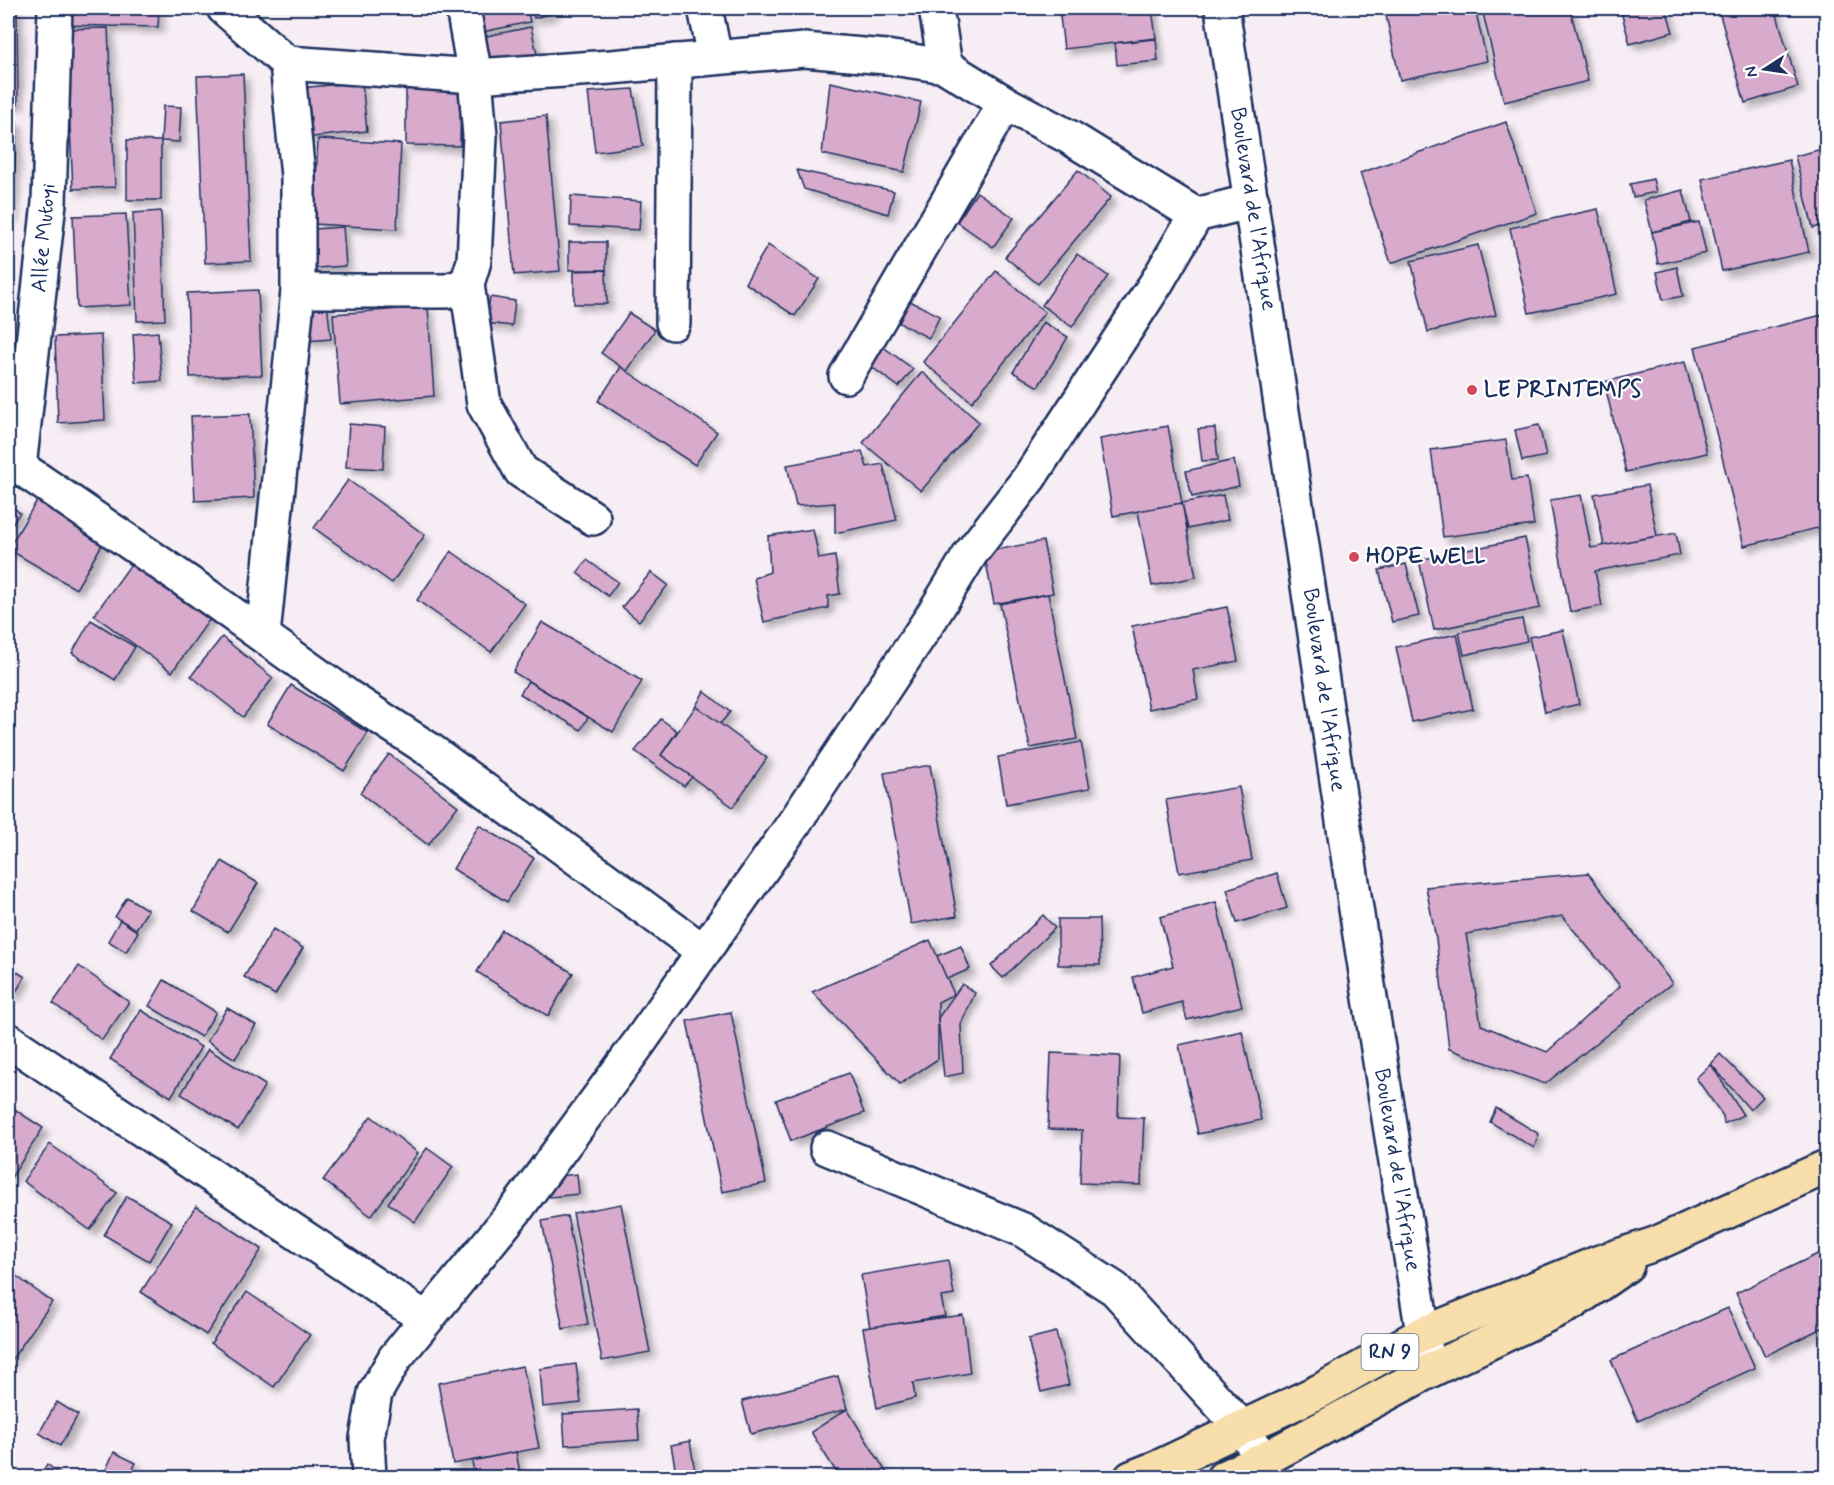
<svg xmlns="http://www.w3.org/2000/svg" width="1834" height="1485" font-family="Mynerve,sans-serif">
	<defs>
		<filter id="shadow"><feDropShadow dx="5.5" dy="5.5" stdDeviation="3" flood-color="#0004"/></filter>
	</defs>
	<rect width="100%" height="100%" fill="#f7eef5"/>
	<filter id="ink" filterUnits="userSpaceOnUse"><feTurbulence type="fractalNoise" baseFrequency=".0167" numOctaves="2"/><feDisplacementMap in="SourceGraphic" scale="12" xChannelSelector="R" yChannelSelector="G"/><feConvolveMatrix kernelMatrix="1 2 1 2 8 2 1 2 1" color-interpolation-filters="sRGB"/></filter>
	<g filter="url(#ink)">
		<g fill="#d8aacb" stroke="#1b2f5e" stroke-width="1.5" fill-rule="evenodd" filter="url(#shadow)">
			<path d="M8,8h9l1,96h-10z"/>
			<path d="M60,8h99l-1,19 -98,-2z"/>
			<path d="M466,8h61l3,14 -58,12z"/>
			<path d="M532,8h21l1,5 -20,5z"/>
			<path d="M1059,8h93l4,30 -92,11z"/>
			<path d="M1401,8h74l12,53 -87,19 -15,-69z"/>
			<path d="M1487,8h83l18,73 -84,21 -22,-93z"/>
			<path d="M1620,8h46l7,24 -43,12z"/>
			<path d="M1718,8h57l23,79 -53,16z"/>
			<path d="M531,27l6,27 -55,11 -5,-27z"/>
			<path d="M108,28l7,159 -42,2 -8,-160z"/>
			<path d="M1156,39l2,22 -41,4 -2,-22z"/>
			<path d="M243,74l8,187 -46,2 -8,-187z"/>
			<path d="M406,80l55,1 -1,65 -54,-1z"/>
			<path d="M362,82l5,49 -63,7 -5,-50z"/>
			<path d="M830,82l91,20 -17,70 -82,-18z"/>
			<path d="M633,89l10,57 -48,6 -7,-60z"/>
			<path d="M163,106l18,1 -2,35 -18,-1z"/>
			<path d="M546,116l14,155 -46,4 -13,-154z"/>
			<path d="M8,121l9,1 -5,94 -4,-1z"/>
			<path d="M1506,122l31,91 -146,50 -31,-90z"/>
			<path d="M318,139l83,5 -4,85 -83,-5z"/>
			<path d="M127,140l34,1v59h-34z"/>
			<path d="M1826,148v77l-13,3 -18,-72z"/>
			<path d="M1789,160l20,92 -87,19 -20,-92z"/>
			<path d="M797,170l97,21 -6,23 -84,-25z"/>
			<path d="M1078,170l33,27 -73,87 -33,-27z"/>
			<path d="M1653,179l3,13 -23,5 -3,-13z"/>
			<path d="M1683,190l8,32 -39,10 -8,-32z"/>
			<path d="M977,192l37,26 -21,29 -36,-25z"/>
			<path d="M571,196l70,5 -2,29 -69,-4z"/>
			<path d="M1598,209l19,85 -88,19 -19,-85z"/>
			<path d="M161,211l4,109 -28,1 -4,-108z"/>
			<path d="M126,214l5,91 -54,3 -4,-92z"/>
			<path d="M1699,222l7,31 -48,11 -6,-32z"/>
			<path d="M343,227l3,39 -44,3 -3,-39z"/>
			<rect x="569" y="242" width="37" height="28"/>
			<path d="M768,245l51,34 -24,37 -50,-33z"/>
			<path d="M1478,245l18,70 -68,17 -17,-71z"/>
			<path d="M1077,254l31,22 -36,51 -30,-22z"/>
			<path d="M1677,267l6,29 -20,4 -6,-28z"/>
			<path d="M606,270l1,34h-33v-33z"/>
			<path d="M996,271l49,41 -73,90 -49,-40z"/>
			<path d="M258,290l4,85 -72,2 -3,-84z"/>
			<path d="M326,294l5,45 -24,2 -5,-45z"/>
			<path d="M490,297l25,4 -3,25 -26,-3z"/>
			<path d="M910,301l30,15 -11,22 -30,-15z"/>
			<path d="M428,307l6,89 -94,8 -7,-90z"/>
			<path d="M629,313l26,17 -28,41 -26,-18z"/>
			<path d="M1826,314v212l-82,20 -49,-199z"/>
			<path d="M1043,322l25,15 -30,50 -25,-15z"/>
			<path d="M158,332l4,49 -26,2 -3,-49z"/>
			<path d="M101,335l4,85 -47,3 -3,-86z"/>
			<path d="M882,346l31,23 -14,18 -30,-22z"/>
			<path d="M1685,362l22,91 -81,19 -22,-90z"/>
			<path d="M621,367l96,65 -22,33 -97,-64z"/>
			<path d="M922,372l57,50 -58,69 -58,-48z"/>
			<path d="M250,414l4,84 -59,3 -4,-85z"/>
			<path d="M349,424l36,3 -2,42 -37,-2z"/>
			<path d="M1539,425l7,31 -24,5 -7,-31z"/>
			<path d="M1168,426l14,77 -69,13 -13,-77z"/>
			<path d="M1215,428l3,32 -16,1 -4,-32z"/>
			<path d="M1506,440l6,40 15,-2 7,47 -91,12 -12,-87z"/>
			<path d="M862,451l5,16 16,-3 14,56 -62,13v-30l-39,3 -9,-41z"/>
			<path d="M1234,460l5,26 -47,11 -6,-26z"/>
			<path d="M348,480l77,55 -33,48 -78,-55z"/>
			<path d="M1647,485l10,51 -53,10 -10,-52z"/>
			<path d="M1223,495l5,25 -40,9 -6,-26z"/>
			<path d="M1581,495l10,53 85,-15 4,22 -85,16 7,35 -32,6 -20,-112z"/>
			<path d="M39,497l67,41 -30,51 -68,-40z"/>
			<path d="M8,503l12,10 -12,17z"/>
			<path d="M1182,503l14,74 -44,9 -14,-75z"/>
			<path d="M813,529l6,30 16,-3 5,38 -12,2v12l-64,14 -10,-44 16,-6 -2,-36z"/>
			<path d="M1525,538l15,70 -106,22 -15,-70z"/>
			<path d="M1043,541l10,52 -59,11 -10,-52z"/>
			<path d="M451,551l74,53 -34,48 -74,-52z"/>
			<path d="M134,560l78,56 -40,56 -78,-57z"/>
			<path d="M587,560l31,22 -10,14 -31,-23z"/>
			<path d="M1406,564l13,52 -27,6 -13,-52z"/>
			<path d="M651,572l17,13 -29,36 -17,-14z"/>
			<path d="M1048,594l29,145 -47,9 -30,-144z"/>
			<path d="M1227,607l11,54 -45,9 5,29 -49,10 -17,-83z"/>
			<path d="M1522,619l5,22 -63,14 -5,-23z"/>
			<path d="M91,620l44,27 -20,33 -43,-27z"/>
			<path d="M542,622l100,59 -29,51 -100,-60z"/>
			<path d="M1563,630l16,74 -34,8 -16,-75z"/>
			<path d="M1457,634l16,75 -61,13 -16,-75z"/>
			<path d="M222,637l51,41 -30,39 -52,-41z"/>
			<path d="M528,681l60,36 -7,13 -61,-36z"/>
			<path d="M291,685l77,48 -24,38 -77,-47z"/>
			<path d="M704,691l26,21 -10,12 -24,-18z"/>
			<path d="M696,706l71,52 -34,49 -72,-52z"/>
			<path d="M661,719l16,12 -16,24 31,22 -8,9 -49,-35z"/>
			<path d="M1081,742l9,46 -84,16 -8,-47z"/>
			<path d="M389,754l69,52 -30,39 -68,-52z"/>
			<path d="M930,765l27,151 -46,8 -27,-151z"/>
			<path d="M1239,787l13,73 -73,13 -13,-73z"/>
			<path d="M479,825l55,33 -27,44 -54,-33z"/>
			<path d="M222,861l36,22 -30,49 -35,-21z"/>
			<path d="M1277,873l10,35 -50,15 -10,-34z"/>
			<path d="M1588,873l84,110 -127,101 -96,-35 -13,-110 -10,-52zM1562,916l58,70 -73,66 -66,-27 -15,-91z"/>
			<path d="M127,897l21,13 -12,19 -21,-12z"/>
			<path d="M1216,902l26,104 -55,14 -5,-18 -40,11 -9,-36 40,-11 -13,-49z"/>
			<path d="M1043,915l12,13 -52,50 -12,-12z"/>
			<path d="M1058,919h41l1,46h-42z"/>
			<path d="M120,920l18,12 -12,20 -18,-11z"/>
			<path d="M273,929l30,19 -28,47 -31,-18z"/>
			<path d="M502,930l71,43 -25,43 -71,-44z"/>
			<path d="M930,940l24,54 -16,8v57l-38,25 -88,-92z"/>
			<path d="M961,946l9,23 -23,10 -10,-23z"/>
			<path d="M8,966l17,11 -11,18 -6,-4z"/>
			<path d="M79,966l50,36 -27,38 -49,-37z"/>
			<path d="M164,980l52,32 -15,25 -52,-31z"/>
			<path d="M962,984l13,9 -14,31 2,49 -19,4 -6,-59z"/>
			<path d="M227,1008l29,17 -21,34 -28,-18z"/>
			<path d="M141,1010l60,37 -30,50 -61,-38z"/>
			<path d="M731,1012l35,171 -44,9 -35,-171z"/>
			<path d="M1242,1031l19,89 -63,14 -19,-89z"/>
			<path d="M208,1049l57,36 -27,45 -57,-36z"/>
			<path d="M1051,1053l69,3 -2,61 26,1 -3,67 -61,-2 2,-53 -34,-1z"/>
			<path d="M1720,1054l43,43 -13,13 -39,-46z"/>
			<path d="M1711,1064l32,51 -19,9 -1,-8 -27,-38z"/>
			<path d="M849,1073l15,40 -73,28 -15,-41z"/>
			<path d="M8,1105l35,23 -34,53 -1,-1z"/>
			<path d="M1496,1108l43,26 -5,14 -44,-26z"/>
			<path d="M371,1116l47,37 -47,63 -48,-36z"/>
			<path d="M50,1144l67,49 -27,37 -67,-49z"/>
			<path d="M427,1148l26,19 -38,55 -27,-19z"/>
			<path d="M577,1174l2,20 -29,3 -2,-20z"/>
			<path d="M127,1196l45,26 -23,39 -45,-26z"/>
			<path d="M621,1204l29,148 -48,9 -29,-148z"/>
			<path d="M196,1206l66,43 -56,86 -65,-43z"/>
			<path d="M567,1216l21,108 -25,5 -21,-108z"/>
			<path d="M1826,1250v76l-61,30 -29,-63z"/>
			<path d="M948,1260l6,35 -13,2 4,19 -75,12 -9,-53z"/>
			<path d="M8,1270l44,32 -44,63z"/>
			<path d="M247,1292l63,43 -36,52 -63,-44z"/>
			<path d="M1728,1308l27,60 -117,53 -27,-61z"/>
			<path d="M963,1315l7,58 -57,10 2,15 -38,10 -14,-80z"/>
			<path d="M1056,1332l13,53 -28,7 -13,-53z"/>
			<path d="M576,1364l5,39 -38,4 -3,-38z"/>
			<path d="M523,1366l16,82 -86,16 -15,-81z"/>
			<path d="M838,1376l9,33 -96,25 -9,-33z"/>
			<path d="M57,1402l21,13 -18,31 -21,-13z"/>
			<path d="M637,1409l2,31 -74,5 -2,-31z"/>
			<path d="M847,1409l43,69h-50l-29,-46z"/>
			<path d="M690,1441l6,37h-19l-6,-33z"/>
			<path d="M114,1452l22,11 -8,15h-26z"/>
			<path d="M516,1452l5,26h-46l-3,-17z"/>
			<path d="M47,1464l18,14h-27z"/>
		</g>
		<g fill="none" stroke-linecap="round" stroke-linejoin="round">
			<g stroke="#1b2f5e" stroke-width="38">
				<g id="minor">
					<path d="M224,8l63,55 11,113v115l-35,344"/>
					<path d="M705,8l10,49"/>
					<path d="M936,8l9,58"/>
					<path d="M1222,8l136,914 71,449"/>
					<path d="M287,63l188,13 136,-9 193,-17 82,7 59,9 60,37 64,34 127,78"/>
					<path d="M467,284l17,120 37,67 72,47"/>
					<path d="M298,291h149l20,-7 7,-23 6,-125 -5,-60 -12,-68"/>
					<path d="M673,323l2,-262"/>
					<path d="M846,376l159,-273"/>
					<path d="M8,459l191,131 148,106 83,54 273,201"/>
					<path d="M19,467l30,-264 6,-195"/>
					<path d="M8,1040l418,279"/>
					<path d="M827,1148l196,82 92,59 127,139 21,32"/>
					<path d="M369,1478l-2,-40 8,-45 20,-35 123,-151 121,-164 156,-221 136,-204 40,-65 58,-75 128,-196 39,-67 56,-14"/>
				</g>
			</g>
			<g stroke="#1b2f5e" stroke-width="38">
				<g id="major">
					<path d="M1131,1478l30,-12 159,-75 102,-57 175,-71 58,-19 171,-77"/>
					<path d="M1223,1478l40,-18 166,-89 143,-68 55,-38"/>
				</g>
			</g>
			<use href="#minor" stroke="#fff" stroke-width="33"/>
			<use href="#major" stroke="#f8deab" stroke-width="33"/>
		</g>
	</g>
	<g fill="#d1495b" stroke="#fff" stroke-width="2">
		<circle cx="1472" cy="390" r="6"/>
		<circle cx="1354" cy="557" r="6"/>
	</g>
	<g text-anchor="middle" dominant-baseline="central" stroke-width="4.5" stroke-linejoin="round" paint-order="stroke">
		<rect fill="#fff" stroke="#5f6d8e" stroke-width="1.5" x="1361.5" y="1334" width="57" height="36" rx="4.5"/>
		<g font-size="21" font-weight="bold" fill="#1b2f5e">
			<text x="1390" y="1352">RN 9</text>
		</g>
		<g font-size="22" fill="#1b2f5e" stroke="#fff">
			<text transform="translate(1253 209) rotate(81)">Boulevard de l'Afrique</text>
			<text transform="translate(44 238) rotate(-85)">Allée Mutoyi</text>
			<text transform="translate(1324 690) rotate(82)">Boulevard de l'Afrique</text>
			<text transform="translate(1397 1170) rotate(81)">Boulevard de l'Afrique</text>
		</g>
		<g font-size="22" font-weight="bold" fill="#1b2f5e" stroke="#fff" text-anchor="start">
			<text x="1484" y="390">LE PRINTEMPS</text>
			<text x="1366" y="557">HOPE WELL</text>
		</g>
	</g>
	<rect width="1834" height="1485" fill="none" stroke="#fff" stroke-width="30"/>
	<rect x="15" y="15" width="1804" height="1455" fill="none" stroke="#1b2f5e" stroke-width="2" filter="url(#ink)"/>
	<g transform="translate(1765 69) rotate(258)" stroke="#ffffff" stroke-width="4.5" paint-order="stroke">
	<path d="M0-4.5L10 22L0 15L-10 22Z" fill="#1b2f5e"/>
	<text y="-9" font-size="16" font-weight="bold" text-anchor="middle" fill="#1b2f5e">N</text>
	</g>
</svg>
